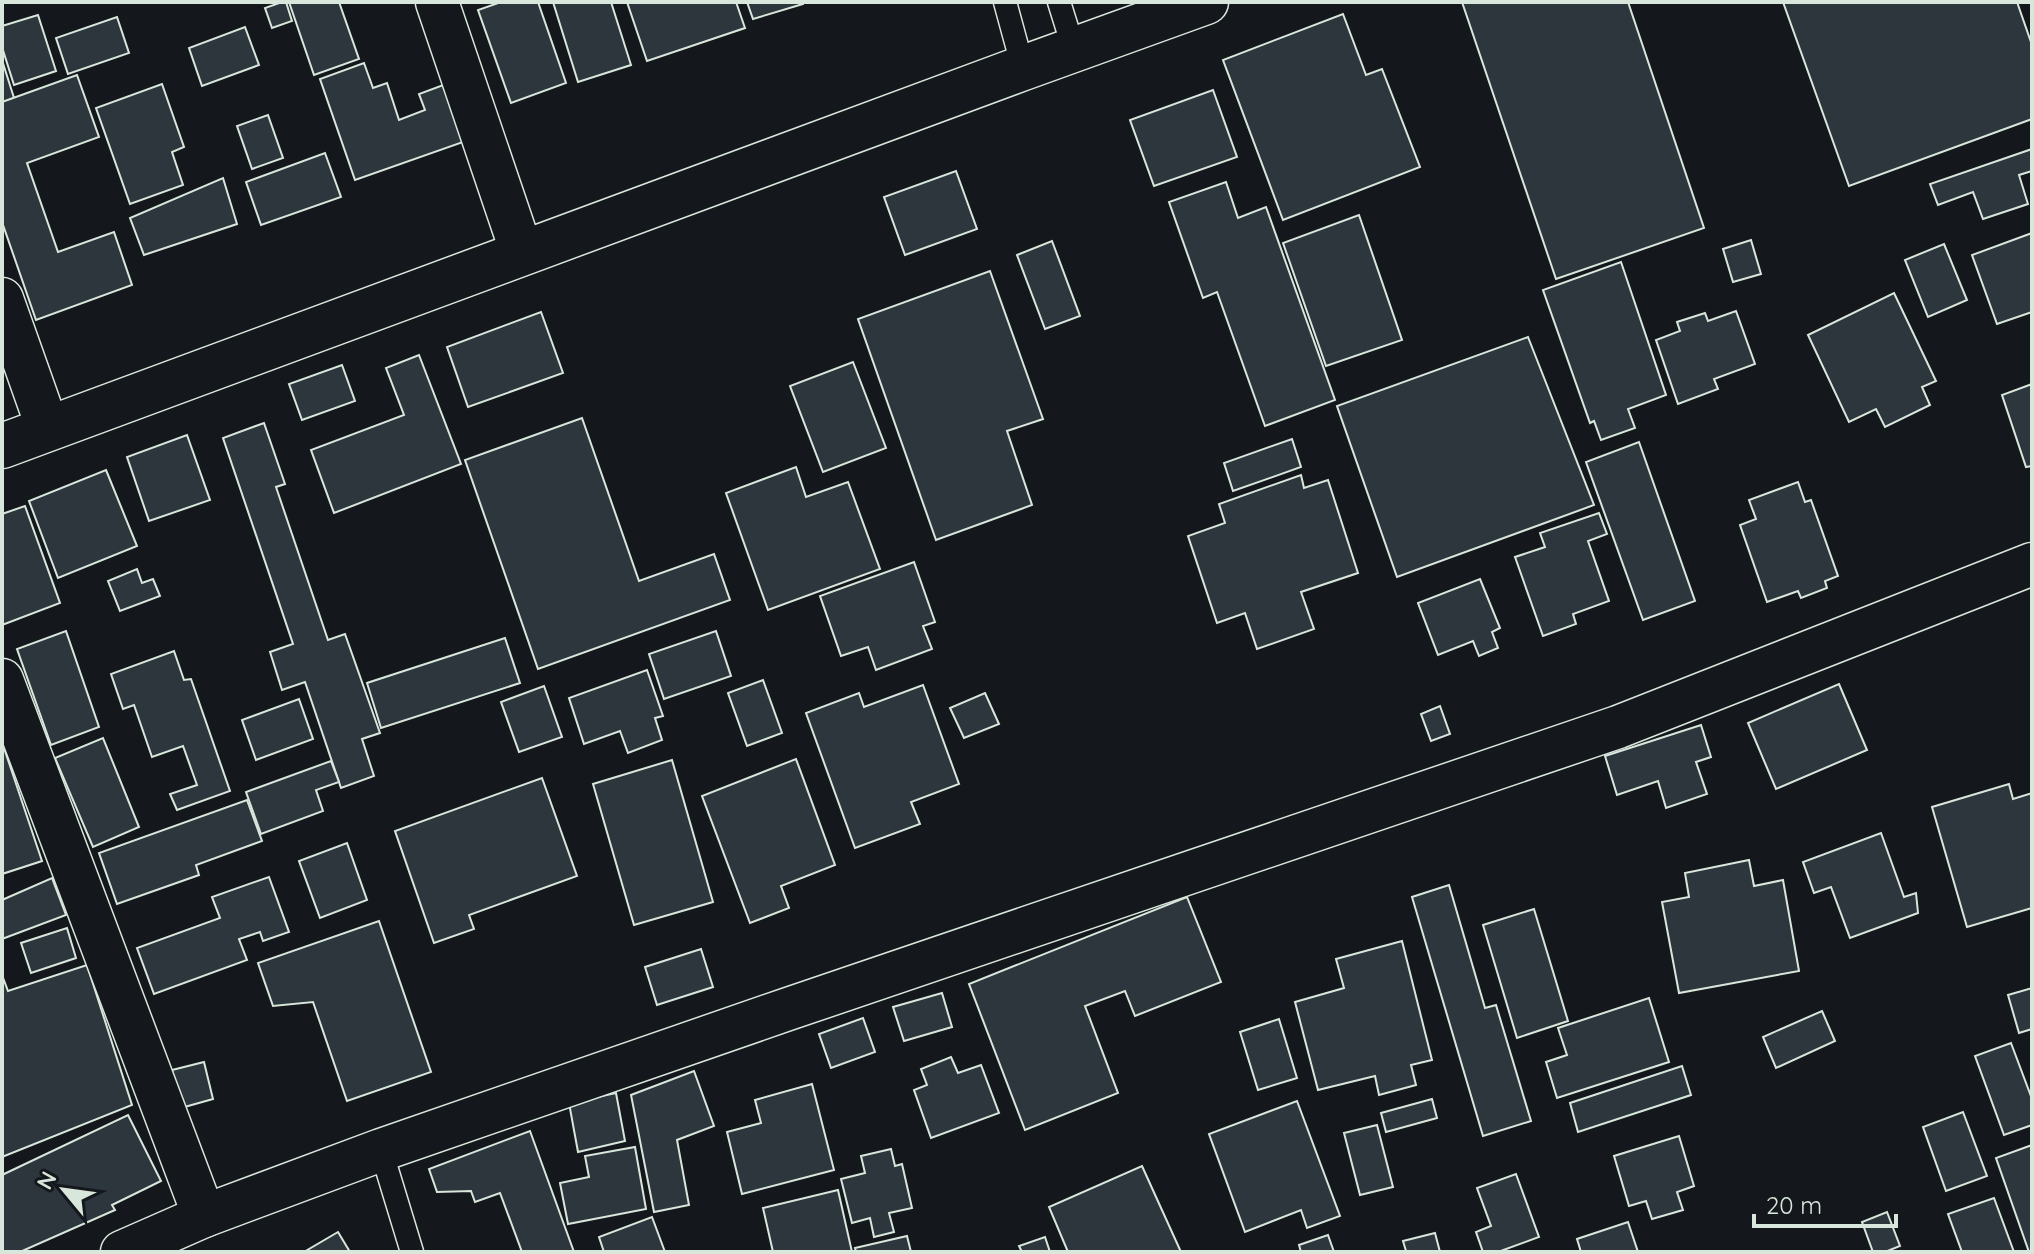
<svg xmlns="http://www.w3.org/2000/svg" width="2034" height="1254" font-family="Quicksand,sans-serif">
	<rect width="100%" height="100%" fill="#14181c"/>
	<g fill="#2c363c" stroke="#d8e6dc" stroke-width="2">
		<path d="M282,2h4l6,19 -20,7 -7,-20z"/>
		<path d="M289,2h50l20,57 -45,16z"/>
		<path d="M501,2h37l28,81 -55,20 -33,-93z"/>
		<path d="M553,2h58l20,63 -53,17z"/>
		<path d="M627,2h109l9,26 -98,33z"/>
		<path d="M747,2h56v2l-50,15z"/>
		<path d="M1462,2h166l76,226 -148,51z"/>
		<path d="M1783,2h234l15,43v74l-183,67z"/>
		<path d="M1343,14l23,61 16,-6 38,98 -137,53 -60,-160z"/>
		<path d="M38,15l18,56 -42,14 -12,-38v-21z"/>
		<path d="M117,17l12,36 -61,21 -12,-36z"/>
		<path d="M245,27l14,38 -57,21 -13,-38z"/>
		<path d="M2,60l13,41 -13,4z"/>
		<path d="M364,63l9,25 14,-5 12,37 26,-10 -6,-16 27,-10 20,57 -111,39 -35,-101z"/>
		<path d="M77,75l22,62 -72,26 31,89 56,-20 18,53 -96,35 -34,-98v-120z"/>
		<path d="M162,84l22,63 -12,5 11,33 -53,19 -34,-96z"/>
		<path d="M1213,90l24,67 -83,29 -24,-66z"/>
		<path d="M268,115l15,43 -31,11 -15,-43z"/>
		<path d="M2032,149v22l-13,4 9,29 -45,15 -10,-27 -35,13 -8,-21z"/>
		<path d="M325,153l16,44 -80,28 -15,-43z"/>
		<path d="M956,171l21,58 -72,26 -21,-58z"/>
		<path d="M223,178l14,46 -93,31 -14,-37z"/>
		<path d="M1226,182l12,36 28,-11 69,193 -70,26 -48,-134 -14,6 -34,-96z"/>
		<path d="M1359,215l43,125 -76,26 -43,-123z"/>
		<path d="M2032,233v79l-35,12 -25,-69z"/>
		<path d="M1751,240l10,34 -28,8 -10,-33z"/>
		<path d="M1052,241l28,75 -35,13 -28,-74z"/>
		<path d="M1944,244l23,56 -39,17 -23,-57z"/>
		<path d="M1621,262l45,133 -38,14 7,19 -34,12 -7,-19 -4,2 -47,-133z"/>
		<path d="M990,271l53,148 -36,12 25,74 -96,35 -78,-221z"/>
		<path d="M1894,293l42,88 -14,6 8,18 -45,22 -9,-18 -27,13 -41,-87z"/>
		<path d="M1736,311l19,53 -41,15 4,10 -40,15 -22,-64 24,-9 -3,-9 28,-9 3,8z"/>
		<path d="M541,312l22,61 -95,34 -21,-60z"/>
		<path d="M1528,337l66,168 -197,72 -60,-171z"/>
		<path d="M419,355l42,109 -127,49 -23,-63 93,-35 -18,-47z"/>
		<path d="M853,362l33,86 -63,24 -33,-86z"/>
		<path d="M342,365l13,36 -53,19 -13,-36z"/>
		<path d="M2032,384v82l-6,1 -24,-72z"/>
		<path d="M582,418l57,163 75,-27 16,46 -192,69 -73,-209z"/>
		<path d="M264,423l21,61 -9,3 52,153 17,-6 35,99 -18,6 12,37 -33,12 -36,-106 -23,8 -12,-38 23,-8 -70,-206z"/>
		<path d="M187,435l23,65 -61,21 -22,-64z"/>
		<path d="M1292,439l9,28 -68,24 -9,-28z"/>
		<path d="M1639,442l56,159 -52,19 -57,-158z"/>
		<path d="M796,467l10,30 42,-15 32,87 -112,41 -42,-117z"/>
		<path d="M106,470l31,76 -79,32 -29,-77z"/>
		<path d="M1301,475l3,13 24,-8 30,93 -57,19 13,37 -57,20 -12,-36 -28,10 -29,-87 37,-13 -6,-19z"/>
		<path d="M1798,482l7,20 6,-2 27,76 -13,5 2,7 -26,10 -3,-7 -31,11 -27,-77 16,-6 -7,-19z"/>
		<path d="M25,506l35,97 -58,22v-111z"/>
		<path d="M1599,513l8,21 -19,7 21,60 -36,13 3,10 -33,12 -28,-79 30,-10 -5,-14z"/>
		<path d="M914,562l21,60 -12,4 9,23 -56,21 -8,-23 -27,9 -21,-60z"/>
		<path d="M137,569l5,14 11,-4 7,17 -40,15 -12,-30z"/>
		<path d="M1480,579l20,49 -8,4 6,16 -19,8 -6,-15 -35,14 -20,-52z"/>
		<path d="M66,631l33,96 -48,18 -34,-96z"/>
		<path d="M716,631l15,45 -67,23 -15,-45z"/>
		<path d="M505,638l15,45 -139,45 -14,-45z"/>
		<path d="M174,651l10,29 7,-1 39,112 -53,19 -7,-16 27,-9 -14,-39 -31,11 -18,-52 -11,4 -12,-35z"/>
		<path d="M647,670l16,46 -8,2 7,22 -34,13 -8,-22 -36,13 -15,-46z"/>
		<path d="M763,680l19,53 -35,13 -19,-53z"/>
		<path d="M1839,684l28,66 -91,39 -28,-66z"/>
		<path d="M923,685l36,99 -48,18 9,22 -65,24 -49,-135 53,-20 5,14z"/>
		<path d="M544,686l18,51 -43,15 -18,-50z"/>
		<path d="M985,693l14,31 -35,14 -14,-30z"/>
		<path d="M299,699l14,40 -57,21 -14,-40z"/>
		<path d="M1440,706l10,28 -19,7 -10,-27z"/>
		<path d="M1701,725l10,32 -15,5 11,32 -41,14 -8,-27 -41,14 -12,-39z"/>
		<path d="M103,738l36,89 -46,20 -38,-89z"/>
		<path d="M2,742l40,119 -40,13z"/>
		<path d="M796,759l39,106 -54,21 8,22 -39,15 -48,-127z"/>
		<path d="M672,760l41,142 -79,23 -41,-141z"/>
		<path d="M331,761l8,21 -23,8 7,21 -62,23 -15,-42z"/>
		<path d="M542,778l35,98 -108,39 5,14 -40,14 -39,-112z"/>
		<path d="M2009,784l4,15 19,-6v115l-65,19 -35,-120z"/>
		<path d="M247,800l15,41 -66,24 3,10 -82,29 -18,-51z"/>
		<path d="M1881,833l23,64 12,-4 2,20 -68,25 -19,-51 -17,6 -11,-31z"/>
		<path d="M347,843l20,57 -47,18 -21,-57z"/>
		<path d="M1749,860l5,26 29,-6 16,91 -120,22 -17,-91 27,-5 -4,-24z"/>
		<path d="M269,877l20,55 -26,9 -3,-9 -21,7 8,21 -93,34 -17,-46 83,-30 -8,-21z"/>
		<path d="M52,878l14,37 -64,24v-39z"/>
		<path d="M1449,885l36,123 11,-3 35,116 -48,15 -71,-239z"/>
		<path d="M1187,897l34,85 -86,34 -10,-25 -40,15 33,87 -93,37 -56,-146z"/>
		<path d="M1534,909l34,112 -51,17 -34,-113z"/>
		<path d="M379,921l52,151 -84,29 -34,-99 -40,4 -15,-43z"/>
		<path d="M67,928l9,30 -45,15 -10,-30z"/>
		<path d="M1402,941l30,119 -21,5 5,20 -37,10 -4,-19 -57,14 -23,-88 49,-14 -8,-29z"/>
		<path d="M701,949l12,38 -56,18 -12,-38z"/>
		<path d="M87,965l45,140 -130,52v-182l6,16z"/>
		<path d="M2032,988v41l-13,4 -11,-38z"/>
		<path d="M942,993l10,34 -48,14 -11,-34z"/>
		<path d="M1649,998l20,64 -112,36 -11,-36 21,-7 -9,-27z"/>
		<path d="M1822,1011l13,30 -59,27 -13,-31z"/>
		<path d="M863,1018l12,34 -44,16 -12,-34z"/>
		<path d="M1279,1019l18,59 -39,12 -18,-58z"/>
		<path d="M2011,1043l21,56v26l-28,10 -29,-79z"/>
		<path d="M951,1057l7,16 23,-8 18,48 -68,25 -17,-48 13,-5 -6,-16z"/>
		<path d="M204,1062l9,37 -32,9 -9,-38z"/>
		<path d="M1682,1066l9,29 -113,37 -8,-29z"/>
		<path d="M694,1071l20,55 -37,14 12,65 -35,7 -23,-117z"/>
		<path d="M812,1084l22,86 -92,24 -15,-62 34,-9 -6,-23z"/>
		<path d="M616,1093l9,48 -47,11 -9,-49z"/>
		<path d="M1432,1099l5,19 -51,14 -5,-19z"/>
		<path d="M1297,1101l43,115 -33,12 -6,-18 -56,22 -36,-98z"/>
		<path d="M1963,1112l24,64 -41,15 -23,-64z"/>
		<path d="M128,1115l33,66 -49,24 3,5 -95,42h-18v-77z"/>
		<path d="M1377,1125l16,62 -33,8 -16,-62z"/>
		<path d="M530,1131l44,121h-52l-22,-59 -25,9 -4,-11 -34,1 -8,-23z"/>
		<path d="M1679,1136l15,50 -17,6 6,18 -31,9 -6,-18 -17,5 -15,-50z"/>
		<path d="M2032,1145v107h-3l-33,-94z"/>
		<path d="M635,1147l11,62 -78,15 -8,-41 29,-6 -4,-21z"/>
		<path d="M891,1149l4,17 7,-2 10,44 -23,5 5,19 -20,5 -4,-19 -18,5 -11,-44 24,-6 -4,-17z"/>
		<path d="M1142,1166l39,86h-113l-19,-45z"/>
		<path d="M1516,1174l23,63 -41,15h-15l-7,-20 15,-6 -14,-38z"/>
		<path d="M838,1190l14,62h-79l-10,-44z"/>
		<path d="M1994,1198l20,54h-52l-14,-38z"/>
		<path d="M1887,1212l13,34 -15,6h-12l-11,-30z"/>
		<path d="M652,1217l13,35h-61l-5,-15z"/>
		<path d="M1628,1222l10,30h-57l-4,-13z"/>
		<path d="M338,1232l12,20h-46z"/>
		<path d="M1435,1233l5,19h-36l2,-1 -3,-10z"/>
		<path d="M1328,1235l6,17h-33l-2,-7z"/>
		<path d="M907,1236l4,16h-55l-1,-4z"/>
		<path d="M1045,1237l5,15h-28l-3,-6z"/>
	</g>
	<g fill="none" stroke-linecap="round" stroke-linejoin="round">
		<g stroke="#d8e6dc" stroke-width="25">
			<g id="lane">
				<path d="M1005,2l18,66"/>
				<path d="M1059,2l15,48"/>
				<path d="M381,1150l31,102"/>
			</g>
		</g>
		<g stroke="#d8e6dc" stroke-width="45">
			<g id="street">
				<path d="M437,2l85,251"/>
				<path d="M2,299l46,130"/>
				<path d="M2,680l202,536"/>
				<path d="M122,1252l82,-36 177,-66 407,-141 830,-282 414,-163"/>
			</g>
		</g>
		<g stroke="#d8e6dc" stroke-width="47">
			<path id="highway" d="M2,446l1021,-378 183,-66"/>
		</g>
		<use href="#lane" stroke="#14181c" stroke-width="22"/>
		<use href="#street" stroke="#14181c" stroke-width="42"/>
		<use href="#highway" stroke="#14181c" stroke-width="44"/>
	</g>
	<rect width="2034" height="1254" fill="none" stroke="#d8e6dc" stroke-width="8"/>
	<g transform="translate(64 1190) rotate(299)" stroke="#14181c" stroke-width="6" paint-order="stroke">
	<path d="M0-6L14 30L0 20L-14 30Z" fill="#d8e6dc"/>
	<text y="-12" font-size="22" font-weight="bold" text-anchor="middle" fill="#d8e6dc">N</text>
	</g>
	<path d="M1754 1214v12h142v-12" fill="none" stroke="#d8e6dc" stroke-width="4"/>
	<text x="1766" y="1214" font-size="24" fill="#d8e6dc" stroke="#14181c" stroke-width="6" paint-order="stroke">20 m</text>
</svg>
